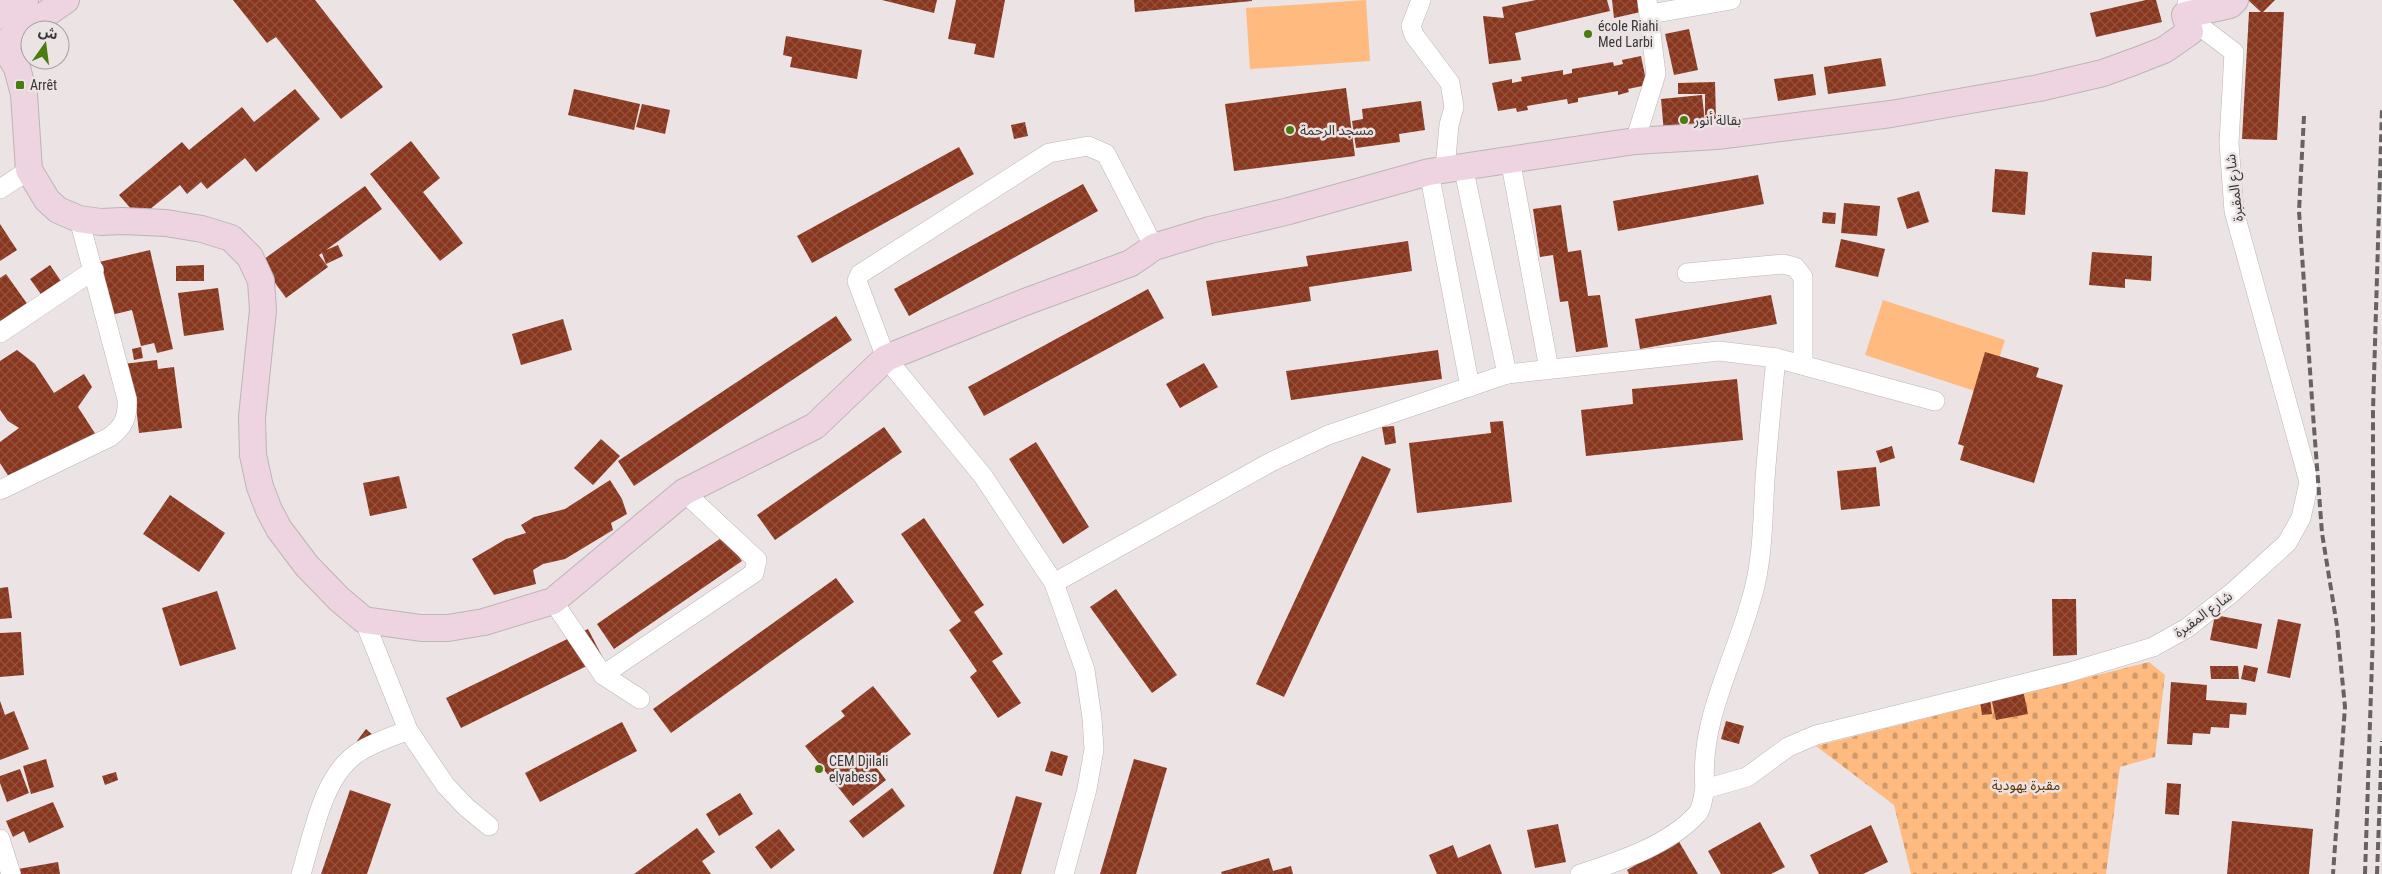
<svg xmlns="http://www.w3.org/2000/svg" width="2382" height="874" font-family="'Roboto Condensed','Noto Sans Arabic',sans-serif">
	<defs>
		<pattern id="cemetery-stones" width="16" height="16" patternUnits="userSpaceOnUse" patternTransform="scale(1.25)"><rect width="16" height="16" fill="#ffbb7f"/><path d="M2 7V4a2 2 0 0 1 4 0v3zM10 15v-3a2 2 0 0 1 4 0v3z" fill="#d09969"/></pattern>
		<pattern id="building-cross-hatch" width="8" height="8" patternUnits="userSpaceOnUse" patternTransform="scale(1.25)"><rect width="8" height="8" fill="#88361d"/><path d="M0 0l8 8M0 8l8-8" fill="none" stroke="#94523e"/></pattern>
	</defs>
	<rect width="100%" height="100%" fill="#ebe3e4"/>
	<path fill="url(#cemetery-stones)" d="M2149,662l16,13 -10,82 -35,10 -14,107h-195l-17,-69 -78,-59z"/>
	<g fill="#ffbb7f">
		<path d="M1366,0l4,61 -120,8 -4,-61z"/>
		<path d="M1883,300l122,40 -18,55 -122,-40z"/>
	</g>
	<g fill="url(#building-cross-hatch)">
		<path d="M233,0h82l68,87 -42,32 -65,-82 -9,6z"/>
		<path d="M882,0h55l-3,13z"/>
		<path d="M956,0h49l-11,58 -20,-4 2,-10 -28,-5z"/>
		<path d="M1134,0h118v1l-117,11z"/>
		<path d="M1536,0h71l3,11 -95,22 6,27 -32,4 -6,-48 21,2 -2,-11z"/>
		<path d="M1612,0h32l1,11 -31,7z"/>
		<path d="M2146,0h10l6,22 -66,15 -6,-24z"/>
		<path d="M2248,0h27l-12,12h21l-7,128 -35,-1 7,-127h12z"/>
		<path d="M1689,29l9,41 -24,5 -9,-41z"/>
		<path d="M786,36l76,14 -5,29 -67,-12 2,-10 -9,-2z"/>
		<path d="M1641,56l6,29 -19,4 1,3 -11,3v-4l-40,7v4l-10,2 -1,-5 -40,7 1,4 -11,2 -1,-4 -18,3 -6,-28 20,-4v4l10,-2 -1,-4 42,-7v5l9,-2v-4l41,-7 1,4 9,-2 -1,-4z"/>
		<path d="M1881,58l5,28 -58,8 -4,-27z"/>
		<path d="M1813,74l3,21 -38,6 -4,-22z"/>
		<path d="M1715,82l1,37h-11v-25h-27v-11z"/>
		<path d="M1346,88l9,68 -121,15 -9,-67z"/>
		<path d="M295,89l25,30 -64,53 -11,-14 -38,31 -6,-7 -14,12 -7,-9 -41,33 -20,-23 63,-53 7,8 53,-43 12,15z"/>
		<path d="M574,89l66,15 -6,26 -66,-15z"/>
		<path d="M1702,95l5,45 -42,5 -4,-46z"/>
		<path d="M1421,101l4,29 -26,4 1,8 -44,6 -4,-27 11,-2 -1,-10z"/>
		<path d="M642,104l28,6 -5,24 -29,-7z"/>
		<path d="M1025,122l3,14 -14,3 -3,-14z"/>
		<path d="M411,141l29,37 -17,14 40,51 -23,18 -70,-87z"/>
		<path d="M959,147l15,27 -162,89 -15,-27z"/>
		<path d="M1995,169l33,3 -3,43 -33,-3z"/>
		<path d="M1758,175l6,29 -146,27 -5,-30z"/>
		<path d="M1083,184l15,27 -189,105 -15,-27z"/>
		<path d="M365,186l17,23 -56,41 12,-5 5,11 -17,8 -4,-11 -3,2 9,12 -42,31 -26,-36z"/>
		<path d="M1919,191l10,31 -22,7 -10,-31z"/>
		<path d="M1844,203l36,3 -3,30 -36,-3z"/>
		<path d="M1561,205l7,47 13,-2 7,46 12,-1 8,52 -32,5 -8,-51 -8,1 -7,-47 -13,2 -7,-48z"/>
		<path d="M1823,212l13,1 -1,11 -13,-1z"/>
		<path d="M0,224l17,26 -17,11z"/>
		<path d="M1841,239l44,10 -7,28 -43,-10z"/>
		<path d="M1408,241l4,30 -103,16 2,14 -99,15 -6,-35 102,-15 -2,-10z"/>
		<path d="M150,250l23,99 -16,4 -3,-10 -13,3 -9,-36 -25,6 -12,-53z"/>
		<path d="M2092,252l60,4 -1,25 -26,-2v9l-36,-3z"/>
		<path d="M50,265l17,25 -19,14 -18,-25z"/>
		<path d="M204,265v16h-28v-15z"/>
		<path d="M6,274l27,38 -33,23v-57z"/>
		<path d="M218,288l6,42 -40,6 -6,-43z"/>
		<path d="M1148,289l16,29 -180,98 -16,-29z"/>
		<path d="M1771,295l6,29 -137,25 -5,-30z"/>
		<path d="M836,316l16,24 -218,146 -16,-25z"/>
		<path d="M563,319l9,31 -51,15 -9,-31z"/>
		<path d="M141,347l2,11 -9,2 -2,-11z"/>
		<path d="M17,350l18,14 19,29 30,-19 8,13 -14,20 18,28 -85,45 -11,-17v-21l19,-14 -11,-7 -8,-11v-49z"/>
		<path d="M1438,350l4,29 -151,21 -5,-29z"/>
		<path d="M1985,352l54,16 -3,9 27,8 -29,98 -74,-23 4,-14 -6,-2z"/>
		<path d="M157,360l1,9 16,-2 8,61 -43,5 -3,-27 -21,-41z"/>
		<path d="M1204,363l14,24 -38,21 -14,-24z"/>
		<path d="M1737,379l6,61 -157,16 -5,-46 52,-6 -1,-15z"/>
		<path d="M1503,421l9,81 -95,11 -8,-70 82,-10 -1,-11z"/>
		<path d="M1394,426l2,17 -11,2 -3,-18z"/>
		<path d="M884,427l18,25 -127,88 -18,-25z"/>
		<path d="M601,439l19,17 -27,29 -19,-17z"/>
		<path d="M1036,442l53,85 -26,17 -54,-85z"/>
		<path d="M1892,446l3,12 -15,5 -4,-12z"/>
		<path d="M1362,456l29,13 -107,228 -28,-13z"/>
		<path d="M1876,467l4,39 -39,4 -4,-39z"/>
		<path d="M399,476l8,32 -37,8 -7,-33z"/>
		<path d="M610,480l12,19 5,15 -16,9 2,7 -48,29 -22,5 -10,6 3,14 -42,11 -22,-36 34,-20 20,-6 -5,-8 13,-8 31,-8z"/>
		<path d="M170,495l55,38 -26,39 -56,-38z"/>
		<path d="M924,518l60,87 -10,7 29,42 -11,7 29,42 -23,15 -28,-41 7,-6 -28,-41 12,-9 -60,-87z"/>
		<path d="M724,536l18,25 -128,88 -17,-25z"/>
		<path d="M836,578l18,24 -183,131 -18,-24z"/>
		<path d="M8,587l4,31 -12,1v-31z"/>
		<path d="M1116,589l61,86 -25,18 -62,-86z"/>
		<path d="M217,591l19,58 -56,17 -18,-58z"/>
		<path d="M2052,599h24l1,56 -24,1z"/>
		<path d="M2215,615l47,9 -5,25 -47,-9z"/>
		<path d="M2278,619l23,5 -11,54 -23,-5z"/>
		<path d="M588,629l15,29 -142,70 -15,-30z"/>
		<path d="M21,632l3,43 -24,2v-44z"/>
		<path d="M2244,665l14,3 -3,14 -14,-3z"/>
		<path d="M2210,666h28l1,13h-28z"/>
		<path d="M2171,682l36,3 -1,15 41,3 -1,12 -16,-1 -1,14 -18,-1 -1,7 -17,-1 -1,12 -25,-1z"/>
		<path d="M873,686l38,48 -38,29 13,17 -33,26 -48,-60 40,-30 -4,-5z"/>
		<path d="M2023,690l5,24 -32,6 -5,-23z"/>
		<path d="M1990,699l2,15 -10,1 -2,-14z"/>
		<path d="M0,701l5,14 9,-4 15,38 -29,11z"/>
		<path d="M1726,721l18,5 -5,18 -18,-5z"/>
		<path d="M622,722l15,29 -97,51 -15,-29z"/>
		<path d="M366,729l9,8 -8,11 -10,-7z"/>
		<path d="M1051,751l17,5 -6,20 -17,-5z"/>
		<path d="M46,759l8,28 -23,7 -8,-28z"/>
		<path d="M1134,759l33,9 -31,106h-36z"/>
		<path d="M20,769l9,24 -22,9 -7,-19v-7z"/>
		<path d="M116,772l2,8 -13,5 -3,-9z"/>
		<path d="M2167,783l14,1 -2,31 -14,-1z"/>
		<path d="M892,788l13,18 -42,32 -14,-17z"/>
		<path d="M350,790l41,14 -24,70h-46z"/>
		<path d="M740,793l13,21 -34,22 -13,-22z"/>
		<path d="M1016,796l26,7 -21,71h-28z"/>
		<path d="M53,802l11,25 -35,16 -5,-12 -11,6 -7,-16z"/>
		<path d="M2232,821l81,8 -4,45h-82z"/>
		<path d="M1760,822l25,45 -14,7h-50l-13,-23z"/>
		<path d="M1558,824l8,38 -31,6 -8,-38z"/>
		<path d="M1871,825l17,37 -25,12h-44l-9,-19z"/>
		<path d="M697,828l18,24 -13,9 9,13h-77z"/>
		<path d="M779,829l16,21 -24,19 -16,-22z"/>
		<path d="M1678,840l20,34h-69l-2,-4z"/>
		<path d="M1490,844l12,30h-65l-8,-19 24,-10 5,13z"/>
		<path d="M1269,858l4,13 18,-5 2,8h-71l-1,-2z"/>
		<path d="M58,862l2,12h-41l-1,-5z"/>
	</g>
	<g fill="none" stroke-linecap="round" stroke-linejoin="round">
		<g stroke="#bcb5b5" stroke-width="20">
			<g id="street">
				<path d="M1421,0l-10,26 3,9 36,48 4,24 -5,18 -4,44"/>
				<path d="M1650,14l81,-14"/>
				<path d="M1635,141l21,-67 -9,-74"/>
				<path d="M1510,159l39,210"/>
				<path d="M1429,172l41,215"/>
				<path d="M0,189l29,-19"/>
				<path d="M1687,273l96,-9 12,3 8,10v88"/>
				<path d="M0,333l94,-63"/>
				<path d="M1507,374l212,-23 57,7 159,43"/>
				<path d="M0,490l110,-53c14,-11 18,-20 17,-38l-48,-180"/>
				<path d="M1054,583l215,-120 59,-28 179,-61 -44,-208"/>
				<path d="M553,601l50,74 37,24"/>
				<path d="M364,620l44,110 38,56 20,21 23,19"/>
				<path d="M603,675l151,-102 3,-13 -73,-68"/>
				<path d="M1705,789c-7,-73 36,-138 51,-208 7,-33 7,-68 9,-102 3,-40 7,-81 11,-121"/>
				<path d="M0,839l11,35"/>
				<path d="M301,874c12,-38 21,-96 55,-120 15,-11 36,-17 52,-24"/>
				<path d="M1064,874l23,-85 7,-40 -2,-31 -7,-48 -31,-87 -71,-107 -97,-118 -29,-77 3,-7 189,-121 39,-7 18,8 48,93"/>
				<path d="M1580,874c38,-12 89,-29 117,-60 5,-5 6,-18 8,-25l42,-12 41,-30 28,-12 254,-63 83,-25 34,-19 46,-36 54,-49 14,-25 8,-36 -75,-271 -5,-68 5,-91 -49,-37 3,-15"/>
			</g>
		</g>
		<g stroke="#bcb5b5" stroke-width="28">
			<g id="secondary">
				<path d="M0,16l25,-16"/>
				<path d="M3,44l14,24 7,26 5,76 18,30 11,10 21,9 22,3 21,-1 44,2 36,6 29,9 19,19 11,24 2,29 -11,107 1,38 7,32 9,23 10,19 28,37 32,33 25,21 57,8h27l36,-6 69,-21 131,-109 131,-66 71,-68 139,-56 106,-39 23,-16 56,-17 79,-19 140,-39 206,-31 82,-5 174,-22 148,-26 64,-15 33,-12 28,-11 26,-18 -5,-17 45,-10 5,-5"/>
				<path d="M0,46l66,-46"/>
			</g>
		</g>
		<use href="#street" stroke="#fff" stroke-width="19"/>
		<use href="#secondary" stroke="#eed3e1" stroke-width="26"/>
		<g stroke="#676363" stroke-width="4" stroke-dasharray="8 4" stroke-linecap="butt">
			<path d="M2304,116l-5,95 14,203 9,119 15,93 8,81 -12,167"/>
			<path d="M2365,874l8,-243v-220l9,-303"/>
			<path d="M2377,874l5,-133"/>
		</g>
	</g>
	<g fill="#497d0f" stroke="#ebe3e4" stroke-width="2">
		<circle cx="1588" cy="34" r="5"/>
		<rect x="15" y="80" width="10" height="10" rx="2.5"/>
		<circle cx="1684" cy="120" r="5"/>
		<circle cx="1290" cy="130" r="5"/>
		<circle cx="819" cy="769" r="5"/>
	</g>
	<g text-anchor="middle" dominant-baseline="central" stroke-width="5" stroke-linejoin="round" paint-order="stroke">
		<g font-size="14" fill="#3b3838" stroke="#ebe3e4" text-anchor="start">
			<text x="1598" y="26">école Riahi<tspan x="1598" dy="16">Med Larbi</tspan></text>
			<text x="30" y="85">Arrêt</text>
			<text x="1694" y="120">بقالة أنور</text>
			<text x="1300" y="130">مسجد الرحمة</text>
			<text x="829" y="761">CEM Djilali<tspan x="829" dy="16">elyabess</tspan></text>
		</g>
		<g font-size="14" fill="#3b3838" stroke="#ebe3e4">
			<text transform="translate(2234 188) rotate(-97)">شارع المقبرة</text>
			<text transform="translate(2203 614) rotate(-36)">شارع المقبرة</text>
		</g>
		<g font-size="14" fill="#623400" stroke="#ebe3e4">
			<text x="2026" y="785">مقبرة يهودية</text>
		</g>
	</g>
	<g transform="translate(45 45) rotate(14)"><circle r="24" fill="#ebe3e4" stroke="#a59f9f"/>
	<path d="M0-4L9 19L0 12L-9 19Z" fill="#497d0f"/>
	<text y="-8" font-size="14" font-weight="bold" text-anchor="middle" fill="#3b3838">ش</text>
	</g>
</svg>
